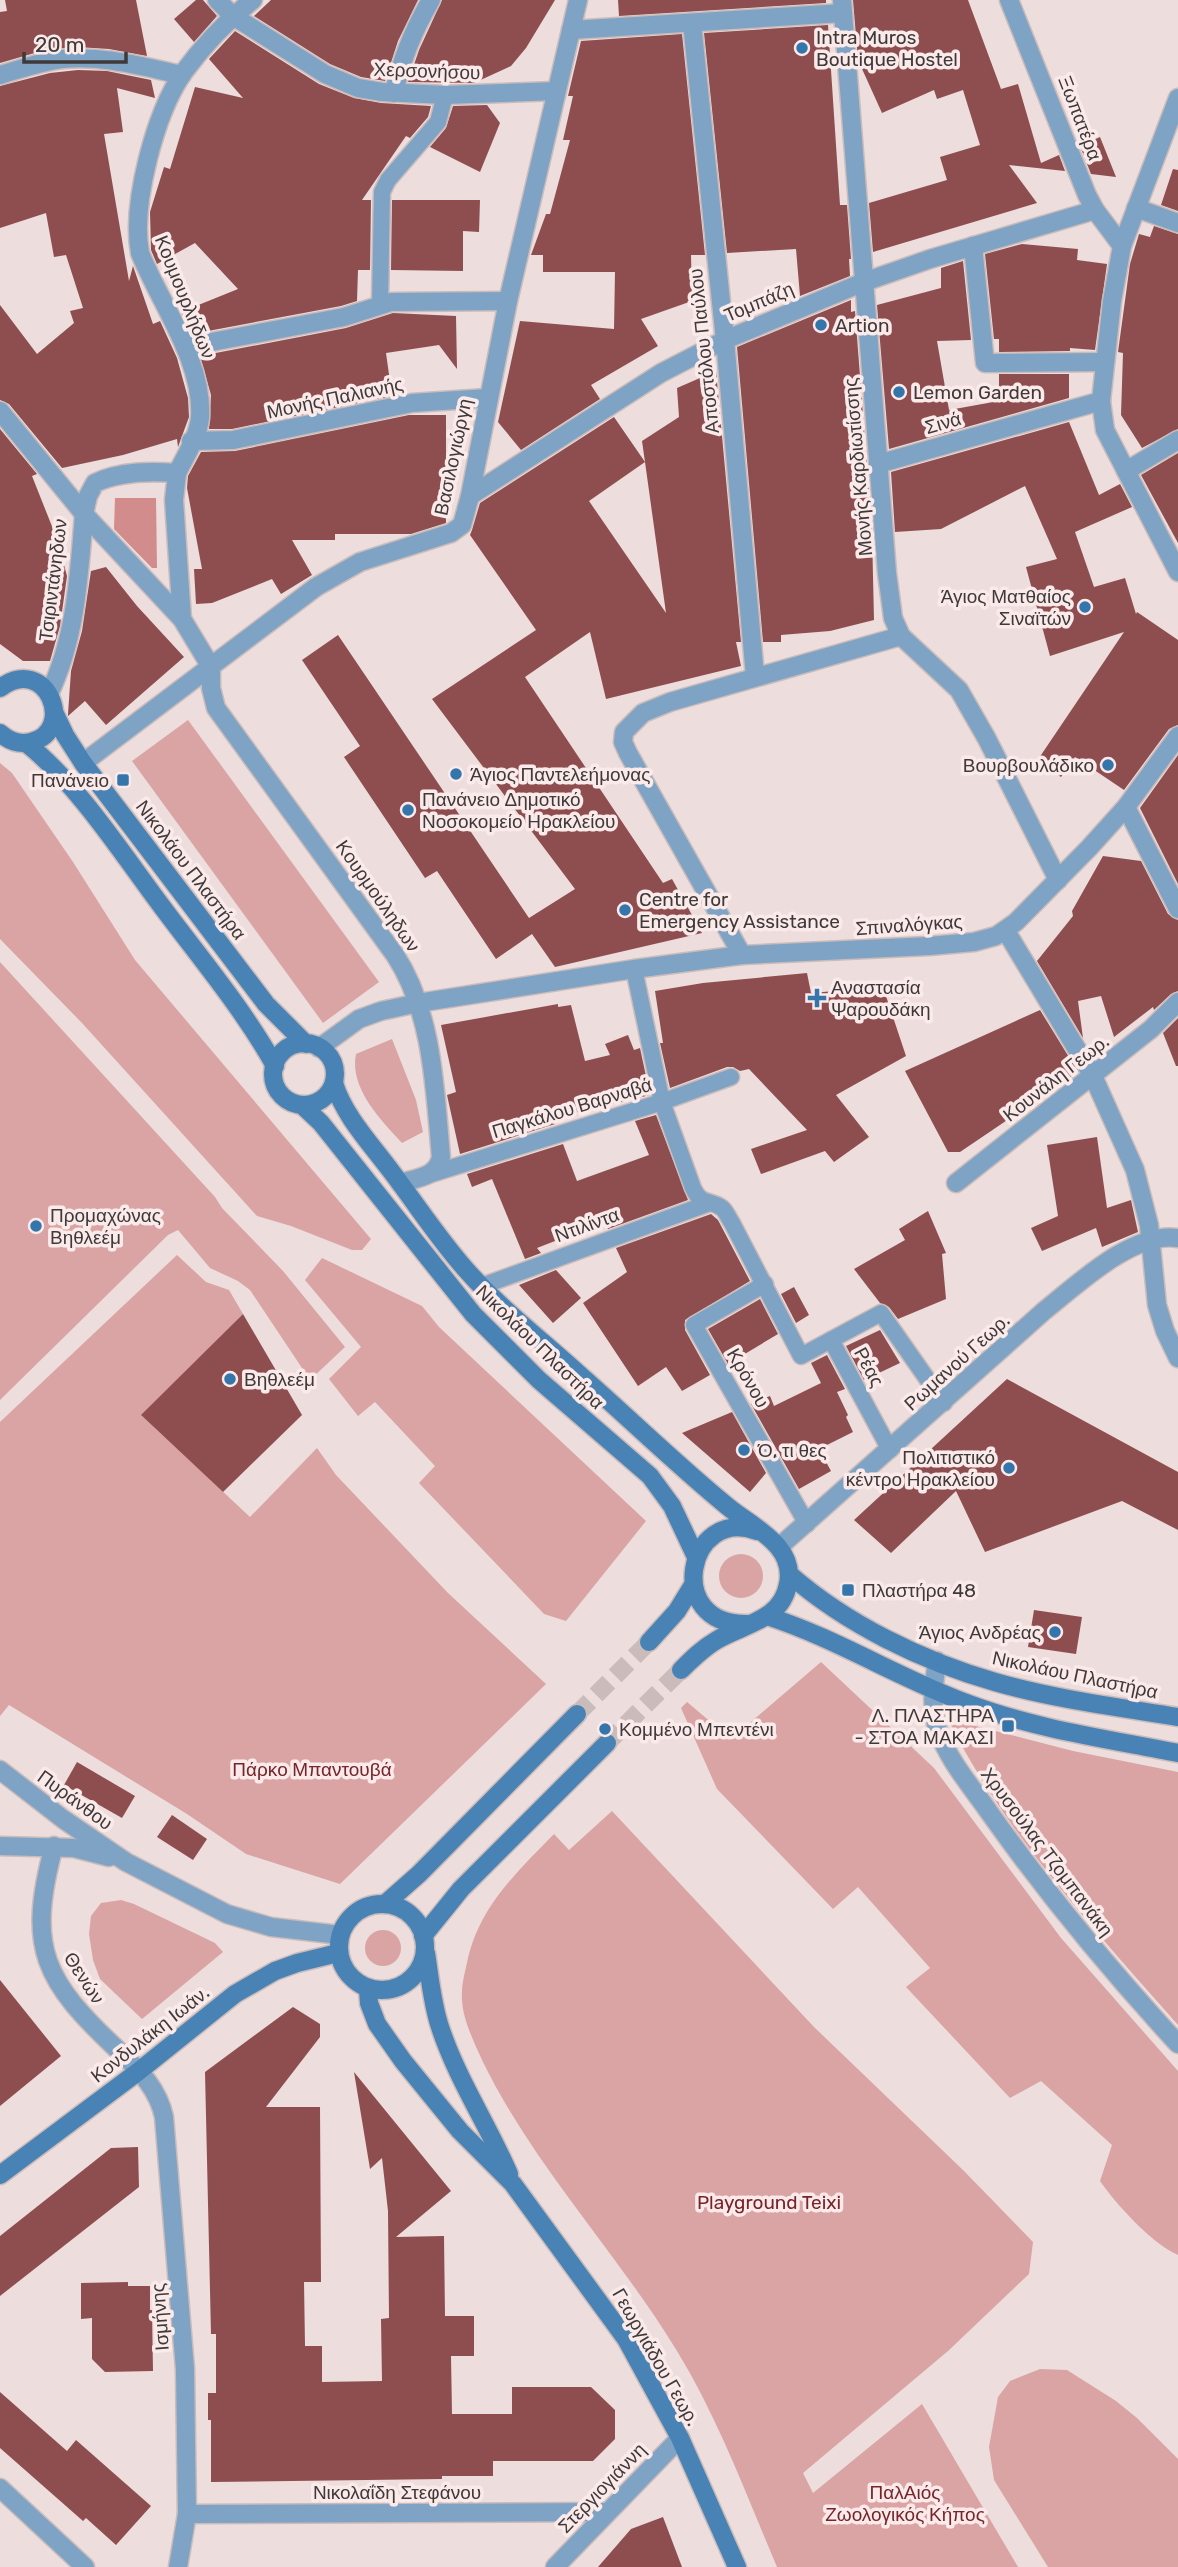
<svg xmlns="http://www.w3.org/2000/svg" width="1178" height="2567" font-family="Rubik,sans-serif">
	<rect width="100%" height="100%" fill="#eddddc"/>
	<g fill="#daa4a4">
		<path d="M188,720l191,262 -56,41 -191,-262z"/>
		<path d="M0,763l12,10 61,89 62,98 236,279 -9,11h-10l-61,-24 -34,-10 -175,-193 -82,-84z"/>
		<path d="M0,962l215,235 7,11 61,63 62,76 -35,33 -60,-90 -12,-9 -28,-13 -32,-38 -10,5 -168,165z"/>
		<path d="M392,1039l24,61 7,32 -21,11c-21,-23 -53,-55 -46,-89z"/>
		<path d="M177,1255l29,27 23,8 14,24 -101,102 108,101 67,-69 19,27 112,118 98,91 -206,200 -94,-30 -59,-40 -178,-109 -9,11v-294z"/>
		<path d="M322,1258l100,48 17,21 207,194 -80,100 -22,-7 -125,-131 16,-17 -60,-64 -17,14 -29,-37 32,-32 -56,-67z"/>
		<circle cx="741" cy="1576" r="22"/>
		<path d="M821,1662l113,106 127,170 117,133v184c-26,-11 -62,-51 -78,-74l12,-36 -71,-64 -31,17 -104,-111 24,-19 -72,-81 -25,22 -116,-120 -36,-81 6,-6 44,37z"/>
		<path d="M968,1724l105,27 105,21v253c-80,-91 -173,-192 -227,-300z"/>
		<path d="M612,1811l202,216 149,143 70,72 -4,32 -81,77 -145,122 10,20 109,-89 96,163h-241c-31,-73 -59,-149 -100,-216 -61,-100 -144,-186 -195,-291 -8,-18 -19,-40 -20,-60 -1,-12 2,-25 5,-37 11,-55 49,-90 87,-129l15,16z"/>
		<path d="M121,1900l13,4 81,39 8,9 -81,67 -42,-40 -7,-19 -4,-26 2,-18 10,-13z"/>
		<circle cx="383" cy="1948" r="18"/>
		<path d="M1040,2369l27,1 49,31 21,17 41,41v108h-130l-54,-87 -5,-33 9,-50 12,-16z"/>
	</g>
	<path fill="#d18c8b" d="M115,498h41l1,70h-5l-38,-39z"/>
	<g fill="#8e4e50" fill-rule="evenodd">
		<path d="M5,0h131l11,56 -38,-7 -32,-2 -32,3 -45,13v-51l7,-1z"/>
		<path d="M196,0h7l14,16 -23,26 -20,-23z"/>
		<path d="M271,0h147l-20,41 -13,40 -24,-4 -31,-13 -76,-48z"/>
		<path d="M442,0h113l-29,48 -15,18 -37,17 -66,-1 11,-32z"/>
		<path d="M618,0h208v3l-207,13z"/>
		<path d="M853,0h115l33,89 17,-5 23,79 18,-8 6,16 -56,-6 28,38 -164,49 -4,-49 78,-23 -7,-23 40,-12 -17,-55 -26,9 -3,-9 -52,23 -24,-53z"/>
		<path d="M828,25l12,180h7l4,54h-2l1,17 -50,20 -4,-47 -69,4 -23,-220z"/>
		<path d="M235,31l84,53 35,14 27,5 50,3 -3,11 -18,21 -4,-2 -44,64h9l-1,70h-12l-1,31 -16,5 -149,28 -11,-22 57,-23 -43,-46 -38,21 -6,-14 -1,-38 14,-45 6,2 25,-82 48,11 -34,-39z"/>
		<path d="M682,34l23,221h-14l1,46 -51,18 17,27 -67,39 9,14 -79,51 -23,-28 22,-101 94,8 1,-57h-72v-17h-12l15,-41h4l20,-74h-7l10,-44h-5l13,-55z"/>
		<path d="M78,70l29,1 44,9 4,18 -38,-10 6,44 -19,2 25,147 4,-15 20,58 7,-3 17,37 11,40 1,19 -11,30 -1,-8 -54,16 -61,13 -53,-64 -9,-4v-95l37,49 37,-31 -4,-12 13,-3 -17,-53 -12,2 -8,-44 -46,15v-142l50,-13z"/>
		<path d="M487,105l13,18 -20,49 -50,-25 16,-19 7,-22z"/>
		<path d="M1100,137l16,40 -25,-3 -11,-28z"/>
		<path d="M1173,169l5,1v41l-17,-6z"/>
		<path d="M392,200h88l-1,32 -16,-1v40l-72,-1z"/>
		<path d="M1154,226l24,8v195l-36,19 -21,-33 2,-62 -5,-1 12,-88 9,-30 11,3z"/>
		<path d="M1022,244l56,5 -1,11 30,4 -12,86 -25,-2v3l-71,1v-13h-5l-9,-85z"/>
		<path d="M963,261l8,79 -34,1 12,69 50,-9v-27h70v24l-180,51 -12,-144 64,-17v-20z"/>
		<path d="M851,300v12l4,-1 17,222 2,87 -44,11 -49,4v7h-18l-26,-295z"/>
		<path d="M393,313l63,3 1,53 -18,-24 -53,8 6,43 -160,33h-23l2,-34 -11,-39 146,-28z"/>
		<path d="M716,371l25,271h-5l5,24 -135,33 -16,-67 -65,45 138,206 9,-4 30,54 -147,34 -23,-33 -36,25 -59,-88 -12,7 -81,-121 16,-11 -58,-86 36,-25 191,283 46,-29 -143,-190 104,-69 -66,-95 2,-5 8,-27 134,-86 31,45 -3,-21 37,-24 -2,-29zM645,462l21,151 -77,-112z"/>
		<path d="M409,415h37v108l-35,11h-76v6h-43l20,35 -31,19 -9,-15 -60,24 -16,1 -2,-35h8l-15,-81 1,-12 13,-24 34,-1z"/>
		<path d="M1069,422l30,73 21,-11 12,23 -57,25 19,55 31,-9 11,36 1,-2 41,28v85l-9,4 -45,61 -49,-33 -14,20 -24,-16 87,-129 -74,24 -24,-89 31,-8 -32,-73 -84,43 -46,3 -4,-60z"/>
		<path d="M0,429l37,45 -5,2 25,63 10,37 -7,50 -10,35h-27l-23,-17z"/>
		<path d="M1178,453v90l-37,-68z"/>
		<path d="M106,567l31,39 47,51 -78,68 -21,-24 -17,15v-2l3,-43 11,-40 9,-60z"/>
		<path d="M1178,755v129l-38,-76z"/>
		<path d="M1103,856l38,5 27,53 10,6v71l-7,3 -17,16 -1,-3 -39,30 -13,-41 -23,5 5,37 -46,-77 36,-45 -1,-5z"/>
		<path d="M807,973l4,20 72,-6 23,69 -70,39 33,42 -35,25 -9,-11 -64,23 -10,-25 56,-19 -58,-61 -9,2 -7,-4h-6l-57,21 -10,-45h3l-8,-52 48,-8z"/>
		<path d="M558,1004v3l13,-2 14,56 25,-6 -5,-11 23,-9 6,15 6,-2 10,47 -97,23 2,6 -95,30 -13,-59 9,-3 -15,-67z"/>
		<path d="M1040,1010l35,57 -6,4 3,5 -112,76h-12l-43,-81z"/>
		<path d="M1178,1018v48h-2l-13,-33z"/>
		<path d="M656,1115l32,85 -80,29 -4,-7 -67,26 4,5 -16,6 -33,-80 -20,8 -5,-13 96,-30 14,37 72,-26 -14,-34z"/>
		<path d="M1097,1137l10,71 24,-8 7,32 -36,15 -6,-19 -54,23 -11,-23 27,-12 -11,-71z"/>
		<path d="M928,1211l18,42 -4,1 4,45 -48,20 -9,-12 -9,-4 -26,-34 51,-29 -6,-11z"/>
		<path d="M711,1214l7,6 32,61 -65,39v10l25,45 -28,16 -16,-24 -28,19 -55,-83 44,-31 -11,-24z"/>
		<path d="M556,1270l25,28 -28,25 -34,-38z"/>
		<path d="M794,1287l15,28 -13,8 -15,-29z"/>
		<path d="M760,1299l18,35 -50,30 -20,-35z"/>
		<path d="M243,1314l59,101 -79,77 -82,-77z"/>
		<path d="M880,1330l20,33 -36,17 -18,-34z"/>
		<path d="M827,1355l18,34 -8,3 11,23 -2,2 7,15 -34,17 12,22 -32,18 -48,-85 19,-8 4,10 47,-23 -10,-20z"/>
		<path d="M1007,1379l171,93v58l-56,-29 -137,51 -29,-61 -65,62 -37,-33z"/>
		<path d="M732,1412l34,61 -16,19 -68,-59z"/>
		<path d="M1034,1610l48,7 -6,37 -48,-7z"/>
		<path d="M77,1762l58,34 -13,22 -58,-33z"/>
		<path d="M172,1815l35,24 -14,21 -36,-23z"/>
		<path d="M0,1980l61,76 -61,50z"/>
		<path d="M293,2007l27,17v13l-54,70h54l1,175h-17l1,64h17v36l60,-1 -1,-62 8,-1 -1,-107 -6,-53 -12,11 -16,-97 97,119 -55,46 48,-1 1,80h29v40h-23l1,58h60v-27h79l24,23v29l-22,22h-100v15h-51v3l-231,3v-62h-3v-27h8v-59h-5l-6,-262z"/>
		<path d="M138,2147l1,40 -139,109v-60l111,-88z"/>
		<path d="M128,2282v4h22v24h2l1,61 -48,1 -13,-13v-41l-11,1v-36z"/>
		<path d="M0,2392l67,59 9,-11 75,66 -35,39 -30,-27 -3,3 -83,-73z"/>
		<path d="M663,2517l19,50h-84l33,-38z"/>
	</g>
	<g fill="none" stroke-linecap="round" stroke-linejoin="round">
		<g stroke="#cabcbb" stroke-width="18" stroke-dasharray="18 9" stroke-linecap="butt">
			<path d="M577,1714l72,-72"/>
			<path d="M607,1743l74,-73"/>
		</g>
		<g stroke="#cabcbb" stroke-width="19">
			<g id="lane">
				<path d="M380,304l2,-112 6,-12 50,-58 7,-27"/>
				<path d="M634,969l28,133 31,86c8,18 17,11 29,20 4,3 7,11 10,15l69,133 80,-43 63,90"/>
				<path d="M425,1176l237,-74 69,-25"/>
				<path d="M765,1284l-71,41 113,199"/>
				<path d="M482,1286l225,-82"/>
				<path d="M831,1340l59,110"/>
			</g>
		</g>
		<g stroke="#cabcbb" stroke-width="21">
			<g id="street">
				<path d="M217,0l16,16 92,58 33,14 24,4 63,3 111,-4"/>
				<path d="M842,0l45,573 6,45 8,18 58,54 28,49 71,141"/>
				<path d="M1009,0l78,195 8,15 27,36"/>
				<path d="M692,23l33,317 30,336"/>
				<path d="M571,30l272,-17"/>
				<path d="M0,75c21,-6 42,-14 63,-16 40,-4 80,8 119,16"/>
				<path d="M394,93c7,-32 20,-64 37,-93"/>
				<path d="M1178,98l-56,148 -10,55 -11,100 4,29 73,142"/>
				<path d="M1136,208l42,15"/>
				<path d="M973,246l12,117 119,-1"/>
				<path d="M185,347l159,-30 47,-15 117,-1"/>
				<path d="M0,411l84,103c-5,62 -8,124 -35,180"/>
				<path d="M191,441l42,-1 179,-37 75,-5"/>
				<path d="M878,464l223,-63"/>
				<path d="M1126,471l52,-31"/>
				<path d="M177,473c8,-16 21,-36 23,-55 4,-56 -40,-115 -60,-165 -9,-49 15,-139 43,-180 20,-27 43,-52 70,-73"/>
				<path d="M470,496l191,-123 64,-33 139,-58 66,-23 165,-49"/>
				<path d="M182,619l-8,-119 3,-27c-27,-2 -57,-2 -82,10l-7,13 -4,18 98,105 29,48v21l5,20 179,247c38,58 40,136 46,202 -4,20 -24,21 -41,26"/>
				<path d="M83,763l233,-176 44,-25 91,-29 11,-8 8,-29 38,-195 70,-301"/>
				<path d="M1126,807l52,102"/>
				<path d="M1006,931l87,145 42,94 14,55 8,80 8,26 13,27"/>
				<path d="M742,955l-114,-202 -5,-11 1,-10 19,-19 27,-11 231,-66"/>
				<path d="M319,1048l40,-29 22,-8 37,-8 216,-34 108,-14 187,-9 45,-4 22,-6 20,-14 73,-74 37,-41 52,-71"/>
				<path d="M956,1183l195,-154 27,-27"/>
				<path d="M779,1547l265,-236c34,-27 89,-80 134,-73"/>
				<path d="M937,1661c-3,23 -7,47 1,69 10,30 33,56 51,82 58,82 121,158 189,232"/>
				<path d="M0,1770l63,49 63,43 101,52 44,13 69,8"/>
				<path d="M0,1846l74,2 35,9"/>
				<path d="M54,1846c-28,103 -10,135 66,206 20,19 38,37 44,65l21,252 2,145 -9,53"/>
				<path d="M0,2488l85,79"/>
				<path d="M187,2514l420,-2"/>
				<path d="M555,2567l125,-129"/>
			</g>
		</g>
		<g stroke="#cabcbb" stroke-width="21">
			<g id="secondary">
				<path d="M0,688c47,-35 77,43 31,54 -12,3 -22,-1 -31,-9"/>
				<path d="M54,712l11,23 18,28 183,241 40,40"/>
				<path d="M26,743c52,41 97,112 137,165 38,51 81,102 112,158"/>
				<circle cx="304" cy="1074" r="31"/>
				<path d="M334,1083c10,33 37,61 57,88 26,34 49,70 77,101 34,38 76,70 113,104 49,43 96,89 146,130 25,21 69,39 61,78 -6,36 -44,40 -71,56 -14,8 -25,19 -36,30"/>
				<path d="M302,1105l19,18 152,191 66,66 111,96 22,30 24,51"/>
				<path d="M789,1574c57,50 133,87 206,108 59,17 122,25 183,35"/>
				<path d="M767,1616c71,23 133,63 202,88 67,25 139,35 209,49"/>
				<path d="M747,1624c-84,2 -60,-119 10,-93"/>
				<path d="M649,1642l28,-31 16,-26"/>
				<circle cx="382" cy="1947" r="43"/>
				<path d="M385,1904l34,-30 158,-160"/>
				<path d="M423,1936l38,-47 146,-146"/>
				<path d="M426,1953c4,25 6,50 14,74 17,52 48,98 69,147"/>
				<path d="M368,1989l1,14 8,21 26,37 57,70 53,53 113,155 54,99 57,129"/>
				<path d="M0,2175l139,-104 96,-77 40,-23 22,-8 41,-10"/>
			</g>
		</g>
		<use href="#lane" stroke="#7ea3c5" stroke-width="16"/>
		<use href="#street" stroke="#7ea3c5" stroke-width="18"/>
		<use href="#secondary" stroke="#4983b6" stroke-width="18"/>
	</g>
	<g fill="#3475ab" stroke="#fbeaea" stroke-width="2.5">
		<circle cx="802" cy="48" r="7"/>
		<circle cx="821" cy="325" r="7"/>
		<circle cx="899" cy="392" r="7"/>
		<circle cx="1085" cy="607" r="7"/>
		<circle cx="1108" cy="765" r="7"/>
		<circle cx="456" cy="774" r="7"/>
		<rect x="116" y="773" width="14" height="14" rx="3.5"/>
		<circle cx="408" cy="810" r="7"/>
		<circle cx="625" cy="910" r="7"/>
		<path d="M813.5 987.5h7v7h7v7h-7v7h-7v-7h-7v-7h7z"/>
		<circle cx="36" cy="1226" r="7"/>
		<circle cx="230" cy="1379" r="7"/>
		<circle cx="744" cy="1450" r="7"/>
		<circle cx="1009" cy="1468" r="7"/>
		<rect x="841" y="1583" width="14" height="14" rx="3.5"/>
		<circle cx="1055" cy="1632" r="7"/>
		<rect x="1001" y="1719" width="14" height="14" rx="3.5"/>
		<circle cx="605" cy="1729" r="7"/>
	</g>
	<g text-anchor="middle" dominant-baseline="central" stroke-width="7" stroke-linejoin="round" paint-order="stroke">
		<g font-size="19" fill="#3f3939" stroke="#fbeaea" text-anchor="start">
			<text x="816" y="37">Intra Muros<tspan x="816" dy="22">Boutique Hostel</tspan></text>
			<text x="835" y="325">Artion</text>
			<text x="913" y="392">Lemon Garden</text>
			<text x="1071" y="596" text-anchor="end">Άγιος Ματθαίος<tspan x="1071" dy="22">Σιναϊτών</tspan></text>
			<text x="1094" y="765" text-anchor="end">Βουρβουλάδικο</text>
			<text x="470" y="774">Άγιος Παντελεήμονας</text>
			<text x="109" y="780" text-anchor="end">Πανάνειο</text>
			<text x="422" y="799">Πανάνειο Δημοτικό<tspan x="422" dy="22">Νοσοκομείο Ηρακλείου</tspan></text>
			<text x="639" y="899">Centre for<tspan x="639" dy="22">Emergency Assistance</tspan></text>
			<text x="831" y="987">Αναστασία<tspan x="831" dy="22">Ψαρουδάκη</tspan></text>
			<text x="50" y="1215">Προμαχώνας<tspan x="50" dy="22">Βηθλεέμ</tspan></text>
			<text x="244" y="1379">Βηθλεέμ</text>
			<text x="758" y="1450">Ό, τι θες</text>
			<text x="995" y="1457" text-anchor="end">Πολιτιστικό<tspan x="995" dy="22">κέντρο Ηρακλείου</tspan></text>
			<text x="862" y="1590">Πλαστήρα 48</text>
			<text x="1041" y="1632" text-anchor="end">Άγιος Ανδρέας</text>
			<text x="994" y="1715" text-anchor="end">Λ. ΠΛΑΣΤΗΡΑ<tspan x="994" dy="22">- ΣΤΟΑ ΜΑΚΑΣΙ</tspan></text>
			<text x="619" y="1729">Κομμένο Μπεντένι</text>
		</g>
		<g font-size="19" fill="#3f3939" stroke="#fbeaea">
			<text transform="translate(427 71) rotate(2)">Χερσονήσου</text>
			<text transform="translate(1080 118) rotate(69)">Ξωπατέρα</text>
			<text transform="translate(185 297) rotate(68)">Κουμουρλήδων</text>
			<text transform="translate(759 302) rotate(-23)">Τομπάζη</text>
			<text transform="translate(704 351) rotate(-96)">Αποστόλου Παύλου</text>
			<text transform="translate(335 398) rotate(-12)">Μονής Παλιανής</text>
			<text transform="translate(943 423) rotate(-16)">Σινά</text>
			<text transform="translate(453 457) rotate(-78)">Βασιλογιώργη</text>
			<text transform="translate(858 467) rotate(-95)">Μονής Καρδιωτίσσης</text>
			<text transform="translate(53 580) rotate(-83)">Τσιριντάνηδων</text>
			<text transform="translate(191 870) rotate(53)">Νικολάου Πλαστήρα</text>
			<text transform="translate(378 896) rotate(55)">Κουρμούληδων</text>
			<text transform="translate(909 925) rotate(-4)">Σπιναλόγκας</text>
			<text transform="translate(1056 1078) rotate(-38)">Κουνάλη Γεωρ.</text>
			<text transform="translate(572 1108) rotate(-17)">Παγκάλου Βαρναβά</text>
			<text transform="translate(587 1225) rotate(-20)">Ντιλίντα</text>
			<text transform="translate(540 1347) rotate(44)">Νικολάου Πλαστήρα</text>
			<text transform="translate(957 1362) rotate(-42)">Ρωμανού Γεωρ.</text>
			<text transform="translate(869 1367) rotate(62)">Ρέας</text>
			<text transform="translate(748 1378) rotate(60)">Κρόνου</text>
			<text transform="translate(1075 1675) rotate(12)">Νικολάου Πλαστήρα</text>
			<text transform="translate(75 1800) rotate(36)">Πυράνθου</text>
			<text transform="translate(1047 1852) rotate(53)">Χρυσούλας Τζομπανάκη</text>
			<text transform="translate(84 1978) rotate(57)">Θενών</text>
			<text transform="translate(150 2034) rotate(-38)">Κονδυλάκη Ιωάν.</text>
			<text transform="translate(160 2317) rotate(-94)">Ισμήνης</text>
			<text transform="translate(656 2357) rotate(60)">Γεωργιάδου Γεωρ.</text>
			<text transform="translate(602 2488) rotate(-46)">Στεργιογιάννη</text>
			<text x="397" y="2492">Νικολαΐδη Στεφάνου</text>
		</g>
		<g font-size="19" fill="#77242b" stroke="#fbeaea">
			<text x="312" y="1769">Πάρκο Μπαντουβά</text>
			<text x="769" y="2202">Playground Teixi</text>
			<text x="905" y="2492">ΠαλΑιός<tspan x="905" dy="22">Ζωολογικός Κήπος</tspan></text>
		</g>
	</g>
	<path d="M24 52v10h102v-10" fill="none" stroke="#3f3939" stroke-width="3.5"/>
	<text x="35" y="52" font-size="21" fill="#3f3939" stroke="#fbeaea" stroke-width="5" paint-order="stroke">20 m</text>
</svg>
